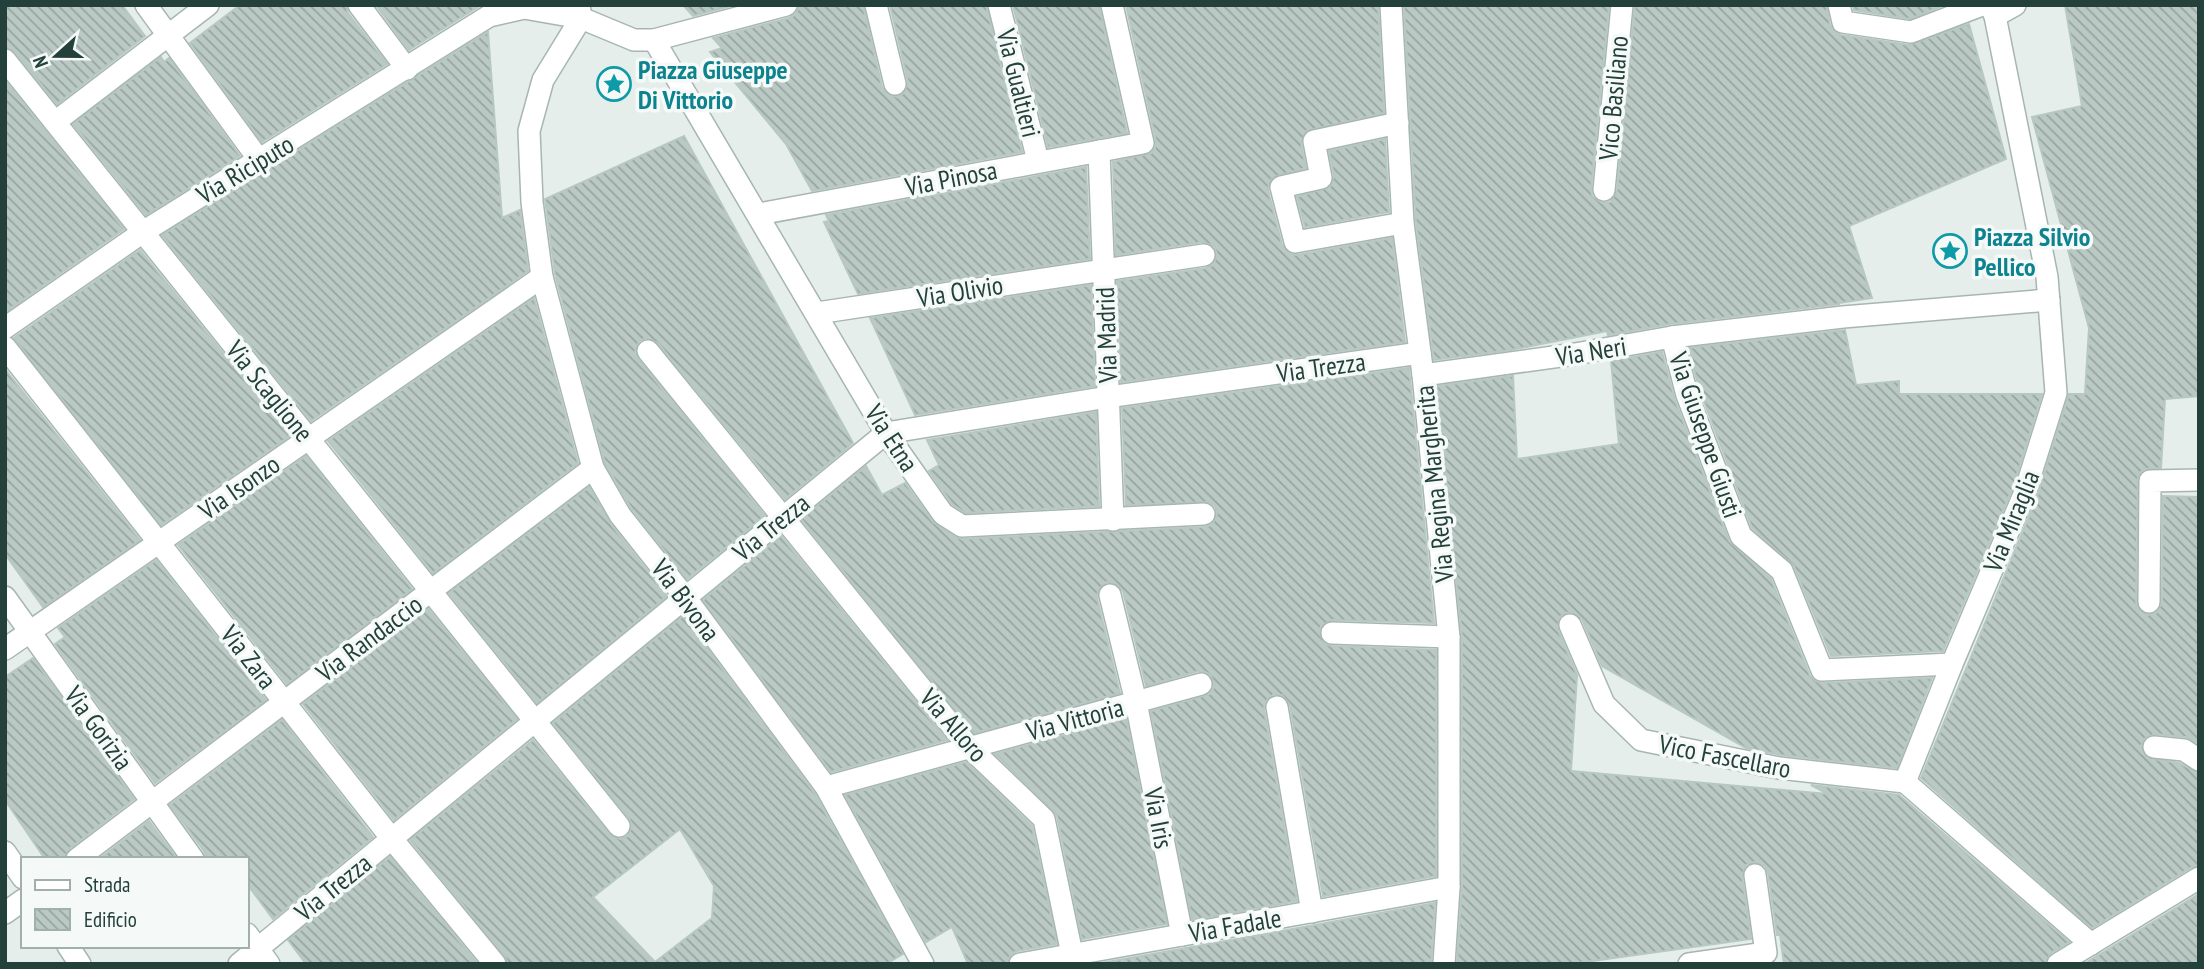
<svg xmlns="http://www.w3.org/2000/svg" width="2204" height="969" font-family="'PT Sans Narrow',sans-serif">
	<defs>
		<pattern id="building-back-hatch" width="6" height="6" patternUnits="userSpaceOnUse" patternTransform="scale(1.75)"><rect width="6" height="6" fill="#bac9c4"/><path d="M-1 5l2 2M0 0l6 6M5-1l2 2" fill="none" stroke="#97a5a0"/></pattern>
	</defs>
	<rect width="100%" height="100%" fill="#e5eeea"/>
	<g fill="url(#building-back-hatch)" stroke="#b7c8c2" stroke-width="2" fill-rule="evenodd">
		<path d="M5,5h117l23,31 -88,68 -42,-52 -10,-5z"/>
		<path d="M240,5h106l2,8 39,51 -125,78 -72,-99z"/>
		<path d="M376,5h105l-72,45z"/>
		<path d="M683,5h51l-41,11z"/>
		<path d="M799,5h64l19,82 4,6 11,4 7,-4 4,-11 -18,-77h96l36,147 -210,39 -26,-47 -76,-92 12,-4 -9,-10 76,-20 7,-4z"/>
		<path d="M1013,5h86l28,128 -79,14z"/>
		<path d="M1126,5h252l6,108 -78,18 -5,12 5,25 -33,9 -4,6 -1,7 14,55 8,9 7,1 95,-17 13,104 -284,40 -4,-101 89,-13 7,-3 4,-11 -3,-8 -11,-4 -87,13 -3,-93 38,-9 4,-5 1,-7z"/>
		<path d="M1404,5h205l-18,184 1,7 10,7 8,-1 7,-11 18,-186h191l4,20 5,7 6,3 68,10 60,-21 37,135 -157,67 23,72 -33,5v1l-169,20 -62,11 -1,-4 -96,19 -77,10 -18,-138z"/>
		<path d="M1853,5h91l-34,14 -56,-9z"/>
		<path d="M2065,5h134v391l-34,3 -4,69 -17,1 -6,6 -2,127 2,7 10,6 8,-2 6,-10 1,-107 36,1v247l-13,-7 -31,-3 -11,5 -3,7 6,12 32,5 20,10v92l-7,2 -100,61 -171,-150 116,-281 32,-103h16l4,-66 -57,-211 50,-11z"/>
		<path d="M488,32l14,186 18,-8 8,61 -217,150 -149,-186z"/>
		<path d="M161,57l3,5 5,-4 71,98 -94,59 -73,-91z"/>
		<path d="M5,81l119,148 -119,83z"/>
		<path d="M684,136l169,307 -68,56 -127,-156 -11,-5 -8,3 -4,11 3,7 127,157 -78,63 -56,-71 -26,-45 -50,-189 -10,-75z"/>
		<path d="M1385,139l4,73 -84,15 -8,-30 33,-10 4,-11 -5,-25z"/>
		<path d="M1086,167l4,92 -232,35 -34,-72 5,-1 -3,-6z"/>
		<path d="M140,250l150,186 -129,89 -147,-187z"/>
		<path d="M1091,285l4,101 -180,29 -45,-97z"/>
		<path d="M534,298l44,165 -145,110 -105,-132z"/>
		<path d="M1845,330l11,55 43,-4v13h143l-29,93 -70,164 -112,5 -37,-90 -42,-38 -52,-137 -12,-43z"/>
		<path d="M1662,352l13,48 54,141 42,38 39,97 6,5 7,2 109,-5 -35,90 -116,-13 -35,-7 -144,-82 -20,-47 -10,-7 -7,1 -6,5 -1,12 19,45 -6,96 257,23 -17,-9 88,10 170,147 -18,11 -6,11h-261l-4,-29h-3l-9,-62 -3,-7 -11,-4 -8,3 -4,11 9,63 -180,25h-114l5,-77v-250l-25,-251 76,-10 4,83 102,-15 -8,-83z"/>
		<path d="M1409,368l25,255 -102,-3 -11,6 -2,7 6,11 7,2 104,4v226l-113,20 -33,-191 -8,-10 -8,-1 -9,8 -1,7 33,192 -105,19 -41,-209 59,-17 4,-7 -3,-12 -6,-3 -7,-1 -52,15 -23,-95 -9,-8 -8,-1 -8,9 -1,7 23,95 -146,40 -173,-214 65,-53 16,29 23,-12 28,39 22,15 7,2 243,-12 7,-2 5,-11 -2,-8 -6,-4 -83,3 -4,-97z"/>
		<path d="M5,369l135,171 -97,67 -38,-53z"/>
		<path d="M1096,412l3,94 -134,7 -13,-9 -23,-33 10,-6 -12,-25z"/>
		<path d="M306,456l106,133 -125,95 -109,-139z"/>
		<path d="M589,487l21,36 57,73 -130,107 -88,-110z"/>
		<path d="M781,536l166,204 -116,32 -128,-172z"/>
		<path d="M156,560l110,140 -111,83 -100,-139 10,-7 -7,-9z"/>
		<path d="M428,609l89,110 -123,101 -91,-116z"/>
		<path d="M683,616l132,178 88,160 -17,10h-378l-3,-8 -95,-116 123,-100 76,94 11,5 8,-3 4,-11 -3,-7 -76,-95zM680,829l34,57 -2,32 -57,44 -62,-65z"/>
		<path d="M33,658l101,141 -65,50 -5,10h-19l-40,-59v-123z"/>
		<path d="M1126,718l41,206 -85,15 -25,-123 -4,-6 -58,-56z"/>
		<path d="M282,720l91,117 -100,82 -26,-35v-25h-41l-2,-8 -34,-46z"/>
		<path d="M966,762l66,64 25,118 -40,7 -6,3 -4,10h-39l-16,-37 -26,15 -81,-147z"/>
		<path d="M149,821l28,38h-78z"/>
		<path d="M390,857l88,107h-172l-18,-24z"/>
		<path d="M2199,894v70h-115z"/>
		<path d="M1435,903l-4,61h-335l219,-39z"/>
	</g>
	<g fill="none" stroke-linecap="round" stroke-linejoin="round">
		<g stroke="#a7b6b2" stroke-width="24">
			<g id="minor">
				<path d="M146,5l114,156"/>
				<path d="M359,5l48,64"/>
				<path d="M579,5l2,13 -38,62 -14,51 3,71 10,75 51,191 27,47 65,82 141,190 97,177"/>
				<path d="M876,5l19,79"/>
				<path d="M999,5l39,156"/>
				<path d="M1391,5l12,218 20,152 26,262v250l-5,77"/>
				<path d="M1839,5l4,17 68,10 71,-27"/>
				<path d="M1990,5l5,11 52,261 9,116 -31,99 -73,172 -47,118 186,162"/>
				<path d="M1995,16l20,-11"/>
				<path d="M654,40l232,393 57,81 19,12 242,-12"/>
				<path d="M5,60l614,766"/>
				<path d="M55,122l153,-117"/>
				<path d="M1398,123l-84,18 7,37 -40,9 14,55 108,-19"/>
				<path d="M1099,151l14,369"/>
				<path d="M1604,190l18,-185"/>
				<path d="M759,214l384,-71 -31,-138"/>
				<path d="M817,313l387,-58"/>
				<path d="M5,328l138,-96 346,-216 35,-8 57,10 53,22h20l132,-35"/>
				<path d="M1672,337l15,58 54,141 41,35 40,99 130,-6"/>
				<path d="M5,347l387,492 103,125"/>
				<path d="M648,351l322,397 74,71 28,135"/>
				<path d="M1423,375l152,-21 97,-17 171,-20 206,-17"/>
				<path d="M1110,595l26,107 46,233"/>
				<path d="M5,597l188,262"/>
				<path d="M2149,602l1,-121 49,-1"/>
				<path d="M1570,625l34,79 37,36 138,28 126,14"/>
				<path d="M1332,633l117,4"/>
				<path d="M5,649l537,-372"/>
				<path d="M1277,707l35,205"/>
				<path d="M2154,747l30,3 15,10"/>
				<path d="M826,787l375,-103"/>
				<path d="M5,852l18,26"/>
				<path d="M77,859l516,-391"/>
				<path d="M5,913l18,-13"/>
				<path d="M247,934l22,30"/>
				<path d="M68,946l12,18"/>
				<path d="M239,964l647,-531 222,-36 312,-44"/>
				<path d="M1020,964l429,-77"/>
				<path d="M1689,964l77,-11 -11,-78"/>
				<path d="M2058,964l141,-86"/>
			</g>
		</g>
		<use href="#minor" stroke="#fff" stroke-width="21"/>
	</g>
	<defs>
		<g id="sight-ring" transform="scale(1.75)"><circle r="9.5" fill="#f5faf8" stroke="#0f9aa8" stroke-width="1.5"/><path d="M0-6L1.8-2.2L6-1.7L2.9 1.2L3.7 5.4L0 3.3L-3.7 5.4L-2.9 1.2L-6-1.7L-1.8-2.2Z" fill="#0f9aa8"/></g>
	</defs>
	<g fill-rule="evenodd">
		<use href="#sight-ring" x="614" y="84"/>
		<use href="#sight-ring" x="1950" y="251"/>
	</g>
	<g text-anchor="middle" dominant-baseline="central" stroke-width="7" stroke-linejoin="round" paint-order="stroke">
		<g font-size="26" font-weight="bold" fill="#0d838f" stroke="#f5faf8" text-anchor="start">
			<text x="638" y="69">Piazza Giuseppe<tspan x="638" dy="30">Di Vittorio</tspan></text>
			<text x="1974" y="236">Piazza Silvio<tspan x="1974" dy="30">Pellico</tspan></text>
		</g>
		<g font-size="26" fill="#24403a" stroke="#f5faf8">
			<text transform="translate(1019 83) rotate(76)">Via Gualtieri</text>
			<text transform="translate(1613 98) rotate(-85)">Vico Basiliano</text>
			<text transform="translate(245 169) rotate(-31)">Via Riciputo</text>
			<text transform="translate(951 178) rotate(-11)">Via Pinosa</text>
			<text transform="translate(960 291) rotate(-9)">Via Olivio</text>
			<text transform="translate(1106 335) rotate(-92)">Via Madrid</text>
			<text transform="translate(1591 351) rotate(-9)">Via Neri</text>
			<text transform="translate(1321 367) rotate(-8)">Via Trezza</text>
			<text transform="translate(270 391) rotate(51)">Via Scaglione</text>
			<text transform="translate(1706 435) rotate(71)">Via Giuseppe Giusti</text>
			<text transform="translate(892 438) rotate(57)">Via Etna</text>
			<text transform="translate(1434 484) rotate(-96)">Via Regina Margherita</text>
			<text transform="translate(239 487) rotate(-35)">Via Isonzo</text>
			<text transform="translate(2011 521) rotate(-68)">Via Miraglia</text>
			<text transform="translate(771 527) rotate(-39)">Via Trezza</text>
			<text transform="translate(686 600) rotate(53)">Via Bivona</text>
			<text transform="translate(369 638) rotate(-37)">Via Randaccio</text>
			<text transform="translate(249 657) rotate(52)">Via Zara</text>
			<text transform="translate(1075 719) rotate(-15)">Via Vittoria</text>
			<text transform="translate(954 725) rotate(49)">Via Alloro</text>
			<text transform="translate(99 728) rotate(54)">Via Gorizia</text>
			<text transform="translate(1725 756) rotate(11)">Vico Fascellaro</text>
			<text transform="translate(1159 818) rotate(79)">Via Iris</text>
			<text transform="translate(333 887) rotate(-39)">Via Trezza</text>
			<text transform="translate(1235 925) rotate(-10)">Via Fadale</text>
		</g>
	</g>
	<rect width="2204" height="969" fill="none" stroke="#24403a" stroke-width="14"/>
	<rect x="21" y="857" width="228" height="91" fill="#f5faf8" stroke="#a1b0ac" stroke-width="2"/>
	<rect x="35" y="880" width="35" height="10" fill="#ffffff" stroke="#a1b0ac" stroke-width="2"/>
	<text x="84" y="892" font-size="21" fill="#24403a">Strada</text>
	<rect x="35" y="909" width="35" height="21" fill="url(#building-back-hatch)" stroke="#a1b0ac" stroke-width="2"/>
	<text x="84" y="927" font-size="21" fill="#24403a">Edificio</text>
	<g transform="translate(56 56) rotate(249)" stroke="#f5faf8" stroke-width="5" paint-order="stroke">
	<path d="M0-5L12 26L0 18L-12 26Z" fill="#24403a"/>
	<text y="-10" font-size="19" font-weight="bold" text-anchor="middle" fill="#24403a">N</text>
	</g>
</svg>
